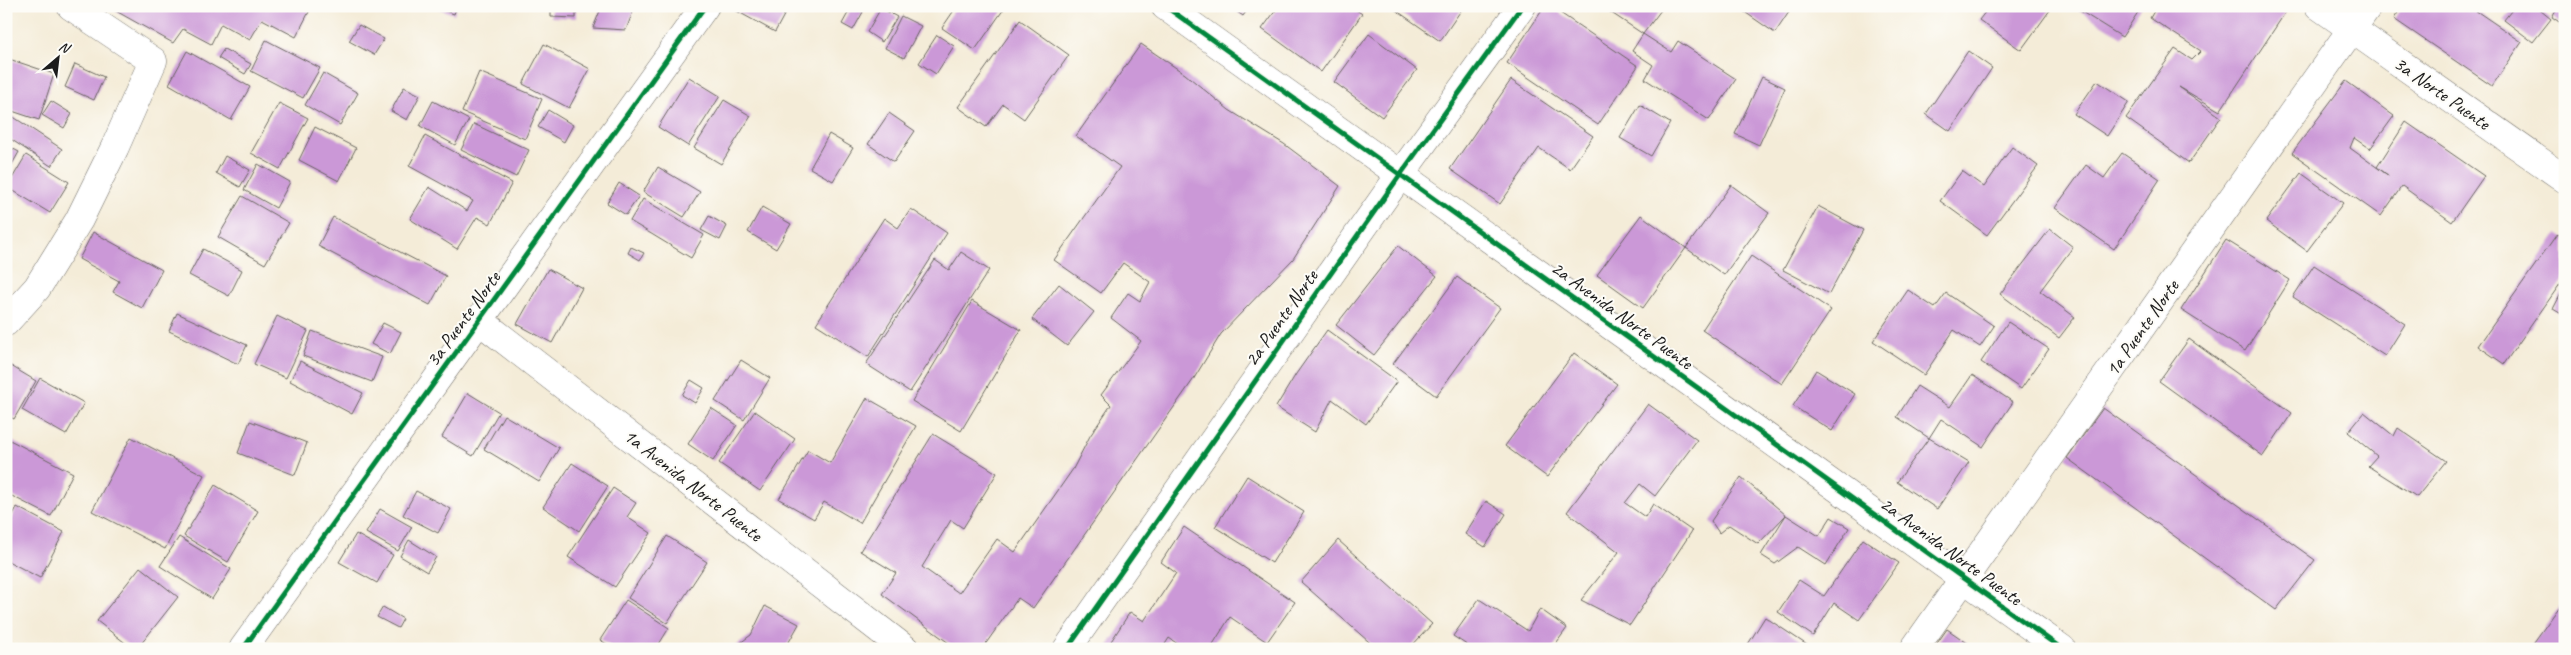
<svg xmlns="http://www.w3.org/2000/svg" width="2571" height="655" font-family="Caveat,sans-serif">
	<rect width="100%" height="100%" fill="#fdfcf7"/>
	<filter id="ink" filterUnits="userSpaceOnUse"><feTurbulence type="fractalNoise" baseFrequency=".02" numOctaves="2"/><feDisplacementMap in="SourceGraphic" scale="10" xChannelSelector="R" yChannelSelector="G"/><feConvolveMatrix kernelMatrix="1 2 1 2 8 2 1 2 1" color-interpolation-filters="sRGB"/></filter>
	<filter id="wash" filterUnits="userSpaceOnUse"><feTurbulence type="fractalNoise" baseFrequency=".0096" numOctaves="4" result="noise"/><feDisplacementMap in="SourceGraphic" scale="20" xChannelSelector="R" yChannelSelector="G"/><feGaussianBlur stdDeviation="1.12" result="paint"/><feColorMatrix in="noise" values="0 0 0 0 0 0 0 0 0 0 0 0 0 0 0 0 0 1.4 0 .05"/><feComposite in="paint" operator="in"/></filter>
	<g filter="url(#wash)">
		<rect width="100%" height="100%" fill="#f4ecd8"/>
		<g id="blocks">
			<g fill="#cb98d7">
				<path d="M107,6h205l-16,31 -34,-18 -12,21 -29,-16 -10,20 -28,-15 -10,14z"/>
				<path d="M431,6h26l-3,8z"/>
				<path d="M551,6h25v12l-25,-1z"/>
				<path d="M602,6h33l-9,24 -33,-2z"/>
				<path d="M734,6h55l-14,26 -42,-23z"/>
				<path d="M852,6l11,6 -10,18 -11,-6z"/>
				<path d="M957,6h49l-31,44 -33,-22z"/>
				<path d="M1229,6h21l-7,10z"/>
				<path d="M1279,6h72l11,8 -41,58 -59,-43z"/>
				<path d="M1390,6h74l-24,35z"/>
				<path d="M1545,6h5l88,60 -40,59 -91,-62z"/>
				<path d="M1601,6h63l-21,28z"/>
				<path d="M1736,6h57l-18,27z"/>
				<path d="M1990,6h63l-32,44 -42,-30z"/>
				<path d="M2079,6h63l-20,31 -45,-28z"/>
				<path d="M2157,6h124l6,4 -67,101 -41,-24 42,30 -32,46 -63,-45 49,-69 17,11 9,-9 -51,-33z"/>
				<path d="M2402,6h67l53,36 -30,44 -98,-67z"/>
				<path d="M2515,6h20l16,13 -18,23 -29,-22z"/>
				<path d="M2558,6h7v20l-13,-9z"/>
				<path d="M881,8l16,9 -15,25 -15,-10z"/>
				<path d="M901,16l20,10 -17,32 -19,-10z"/>
				<path d="M1020,20l49,35 -45,64 -21,-15 -17,23 -28,-20z"/>
				<path d="M359,25l25,14 -10,16 -25,-14z"/>
				<path d="M1369,34l48,36 -35,47 -48,-35z"/>
				<path d="M1643,34l28,18 7,-11 58,38 -27,41 -64,-41 8,-14 -21,-14z"/>
				<path d="M937,35l17,11 -18,28 -17,-11z"/>
				<path d="M266,40l54,28 -17,30 -52,-27z"/>
				<path d="M544,44l46,25 -21,39 -46,-24z"/>
				<path d="M1141,44l44,30 44,36 55,34 56,42 -47,73 -72,75 -28,46 -160,228 -15,-10 -36,51h-25l-75,-55 14,-21 -36,-22 73,-117 64,39 -34,55 -12,-8 -29,47 37,26 38,-54 18,13 58,-83 17,-33 21,-31 -10,-10 40,-54 -30,-23 17,-25 12,8 10,-19 -27,-19 -22,30 -47,-33 66,-93 -44,-31z"/>
				<path d="M224,49l27,15 -6,10 -27,-16z"/>
				<path d="M187,51l63,36 -19,33 -62,-36z"/>
				<path d="M1968,51l24,17 -42,63 -24,-17z"/>
				<path d="M6,58l48,16 -15,46 -33,-11z"/>
				<path d="M75,64l29,13 -10,23 -29,-13z"/>
				<path d="M479,72l63,27 -17,40 -63,-27z"/>
				<path d="M323,73l35,20 -18,32 -35,-20z"/>
				<path d="M689,77l31,19 -32,50 -30,-19z"/>
				<path d="M1762,77l23,11 -26,57 -24,-11z"/>
				<path d="M1511,80l82,56 -23,33 -31,-21 -39,56 -50,-35z"/>
				<path d="M2097,81l32,21 -22,34 -33,-22z"/>
				<path d="M2346,81l48,35 -24,33 -16,-11 -4,10 39,28 -12,-9 29,-45 78,54 -32,46 -50,-36 -21,30 -89,-63z"/>
				<path d="M404,87l16,8 -13,25 -16,-9z"/>
				<path d="M724,100l27,16 -30,48 -27,-16z"/>
				<path d="M51,101l21,13 -8,14 -22,-13z"/>
				<path d="M433,101l36,19 -14,25 -35,-19z"/>
				<path d="M279,103l29,15 -28,51 -29,-16z"/>
				<path d="M1640,105l30,18 -19,33 -31,-18z"/>
				<path d="M548,110l25,15 -9,17 -26,-15z"/>
				<path d="M889,113l26,18 -21,31 -26,-18z"/>
				<path d="M12,116l50,33 -11,17 -45,-30v-11z"/>
				<path d="M474,124l55,26 -13,27 -55,-27z"/>
				<path d="M315,127l41,21 -17,33 -40,-21z"/>
				<path d="M829,134l24,14 -20,33 -23,-13z"/>
				<path d="M425,136l87,47 -22,41 -13,-7 -20,32 -47,-30 19,-32 38,24 6,-10 -64,-35z"/>
				<path d="M6,145l13,7 -13,23z"/>
				<path d="M2012,147l26,19 -51,69 -47,-34 22,-30 22,16z"/>
				<path d="M2122,153l38,26 -46,70 -59,-41 31,-43 18,13z"/>
				<path d="M26,155l43,27 -19,31 -43,-26z"/>
				<path d="M225,156l25,14 -10,17 -24,-14z"/>
				<path d="M258,164l32,18 -14,26 -32,-18z"/>
				<path d="M658,167l42,25 -16,25 -41,-25z"/>
				<path d="M2301,173l42,30 -36,48 -41,-30z"/>
				<path d="M619,183l20,13 -13,19 -19,-12z"/>
				<path d="M1731,185l38,28 -45,62 -38,-27 -43,60 -46,-33 44,-60 45,33z"/>
				<path d="M242,196l47,27 -24,41 -47,-27z"/>
				<path d="M643,199l61,36 -13,23 -61,-37z"/>
				<path d="M1818,206l45,24 -34,64 -46,-24z"/>
				<path d="M762,207l29,17 -15,25 -28,-17z"/>
				<path d="M911,209l36,24 -79,124 -52,-33 68,-106 14,10z"/>
				<path d="M709,216l18,10 -7,14 -19,-10z"/>
				<path d="M333,217l113,59 -16,29 -112,-59z"/>
				<path d="M2050,229l23,18 -33,44 35,26 -16,21 -59,-44z"/>
				<path d="M93,232l69,38 -20,38 -29,-16 6,-11 -40,-22z"/>
				<path d="M2557,234l8,5v38l-61,87 -26,-18z"/>
				<path d="M2226,240l64,40 -45,71 -64,-41z"/>
				<path d="M1398,246l39,30 -63,79 -38,-30z"/>
				<path d="M631,247l13,6 -4,7 -12,-7z"/>
				<path d="M203,249l39,21 -13,26 -40,-21z"/>
				<path d="M961,252l28,18 -79,122 -44,-28 69,-104 14,10z"/>
				<path d="M1751,256l80,54 -49,74 -80,-54z"/>
				<path d="M2314,265l91,59 -20,32 -92,-59z"/>
				<path d="M548,269l34,19 -30,55 -35,-19z"/>
				<path d="M1457,277l43,31 -64,88 -43,-32z"/>
				<path d="M1059,284l35,28 -27,34 -35,-27z"/>
				<path d="M2565,286v30l-12,-7z"/>
				<path d="M1908,290l27,18 11,-15 48,33 -14,21 -26,-17 -30,45 -51,-34z"/>
				<path d="M972,301l49,29 -60,101 -49,-30z"/>
				<path d="M177,313l70,32 -9,19 -69,-33z"/>
				<path d="M277,316l31,15 -22,47 -32,-14z"/>
				<path d="M2008,322l41,27 -28,40 -40,-27z"/>
				<path d="M383,323l18,9 -11,22 -19,-10z"/>
				<path d="M1327,330l70,51 -31,43 -34,-25 -17,33 -39,-25 20,-33z"/>
				<path d="M312,331l70,26 -10,25 -69,-26z"/>
				<path d="M2189,339l103,74 -29,43 -104,-75z"/>
				<path d="M1574,353l43,31 -70,93 -42,-31z"/>
				<path d="M741,360l29,18 -26,42 -29,-19z"/>
				<path d="M300,361l63,32 -11,21 -62,-33z"/>
				<path d="M6,363l30,18 -22,38 -8,-4z"/>
				<path d="M1816,370l39,24 -23,37 -39,-25z"/>
				<path d="M1972,375l41,27 -30,45 -42,-28 -12,19 -32,-21 20,-31 33,21z"/>
				<path d="M40,378l44,25 -18,32 -44,-25z"/>
				<path d="M691,380l13,8 -9,15 -13,-8z"/>
				<path d="M468,393l31,19 -26,44 -31,-19z"/>
				<path d="M867,398l49,28 -56,97 -36,-21 -10,17 -35,-20 29,-49 22,13z"/>
				<path d="M1648,404l49,36 -42,56 -15,-12 -15,19 20,14 8,-13 39,27 -62,94 -49,-25 38,-48 -52,-40z"/>
				<path d="M711,408l26,17 -24,36 -25,-17z"/>
				<path d="M2103,408l212,152 -39,50 -209,-152z"/>
				<path d="M755,411l40,28 -35,52 -41,-28z"/>
				<path d="M2364,412l30,24 4,-8 48,33 -29,36 -49,-31 9,-10 -29,-24z"/>
				<path d="M504,415l55,33 -20,34 -55,-33z"/>
				<path d="M250,421l57,22 -12,32 -57,-22z"/>
				<path d="M131,437l73,38 -39,74 -73,-38z"/>
				<path d="M6,438l67,35 -22,43 -45,-23z"/>
				<path d="M1929,438l40,24 -32,47 -40,-27z"/>
				<path d="M572,463l36,23 -29,45 -36,-24z"/>
				<path d="M1247,476l57,36 -32,51 -57,-36z"/>
				<path d="M1741,477l45,38 33,21 12,-19 18,11 -23,37 -28,-18 -23,17 -14,-9 25,-40 -28,29 -29,-19 -10,8 -8,-12z"/>
				<path d="M215,485l43,26 -30,51 -44,-26z"/>
				<path d="M613,488l23,15 -9,14 24,16 -36,54 -47,-30z"/>
				<path d="M416,491l35,18 -13,24 -35,-18z"/>
				<path d="M1486,501l20,13 -21,33 -20,-13z"/>
				<path d="M17,507l47,25 -24,46 -34,-18v-32z"/>
				<path d="M380,509l32,18 -14,24 -32,-18z"/>
				<path d="M1184,527l111,75 -28,40 -37,-25 -20,32h-25l-16,-11 -7,11h-56l24,-37 14,9 32,-48 -15,-11z"/>
				<path d="M356,534l37,21 -16,28 -38,-21z"/>
				<path d="M667,536l40,26 -40,61 -39,-25z"/>
				<path d="M179,537l52,32 -19,30 -52,-33z"/>
				<path d="M1863,539l36,24 -40,57 -25,-17 -21,33 -35,-24 21,-32 25,16z"/>
				<path d="M409,540l27,17 -9,15 -27,-16z"/>
				<path d="M1338,540l94,84 -23,25h-32l-76,-67z"/>
				<path d="M140,567l38,30 -41,52h-4l-36,-28z"/>
				<path d="M1479,599l49,32 12,-22 27,19 -15,21h-79l-20,-13z"/>
				<path d="M626,600l43,28 -13,21h-41l-15,-9z"/>
				<path d="M765,606l34,18 -14,25h-53l19,-14z"/>
				<path d="M2560,606l5,4v39h-36z"/>
				<path d="M383,607l20,12 -5,9 -21,-11z"/>
				<path d="M1765,617l48,32h-68z"/>
				<path d="M1947,629l29,20h-43z"/>
			</g>
		</g>
	</g>
	<g filter="url(#ink)">
		<use href="#blocks" fill-opacity="0" stroke="#68655e" stroke-width="1"/>
		<g fill="none" stroke-linecap="round" stroke-linejoin="round">
			<g stroke="#68655e" stroke-width="29">
				<g id="minor">
					<path d="M1165,6l897,643"/>
					<path d="M2319,6l246,173"/>
					<path d="M480,321l425,328"/>
					<path d="M6,322l31,-34 42,-68 36,-73 38,-86 -82,-55"/>
					<path d="M243,649l462,-643"/>
					<path d="M1067,649l333,-474 122,-169"/>
					<path d="M1914,649l454,-643"/>
				</g>
			</g>
			<use href="#minor" stroke="#fff" stroke-width="28"/>
			<g stroke="#fdfcf7" stroke-width="8">
				<g id="cycleway">
					<path d="M1165,6l897,643"/>
					<path d="M243,649l462,-643"/>
					<path d="M1067,649l333,-474 122,-169"/>
				</g>
			</g>
			<use href="#cycleway" stroke="#00873e" stroke-width="5"/>
		</g>
	</g>
	<g text-anchor="middle" dominant-baseline="central" stroke-width="4" stroke-linejoin="round" paint-order="stroke">
		<g font-size="20" fill="#1c1c1c" stroke="#fdfcf7">
			<text transform="translate(2442 93) rotate(35)">3a Norte Puente</text>
			<text transform="translate(1622 315) rotate(36)">2a Avenida Norte Puente</text>
			<text transform="translate(1281 318) rotate(-55)">2a Puente Norte</text>
			<text transform="translate(463 319) rotate(-54)">3a Puente Norte</text>
			<text transform="translate(2142 328) rotate(-55)">1a Puente Norte</text>
			<text transform="translate(693 485) rotate(38)">1a Avenida Norte Puente</text>
			<text transform="translate(1951 551) rotate(36)">2a Avenida Norte Puente</text>
		</g>
	</g>
	<rect width="2571" height="655" fill="none" stroke="#fdfcf7" stroke-width="25"/>
	<g transform="translate(58 58) rotate(28)" stroke="#fdfcf7" stroke-width="4" paint-order="stroke">
	<path d="M0-4L9 19L0 12L-9 19Z" fill="#1c1c1c"/>
	<text y="-8" font-size="14" font-weight="bold" text-anchor="middle" fill="#1c1c1c">N</text>
	</g>
</svg>
